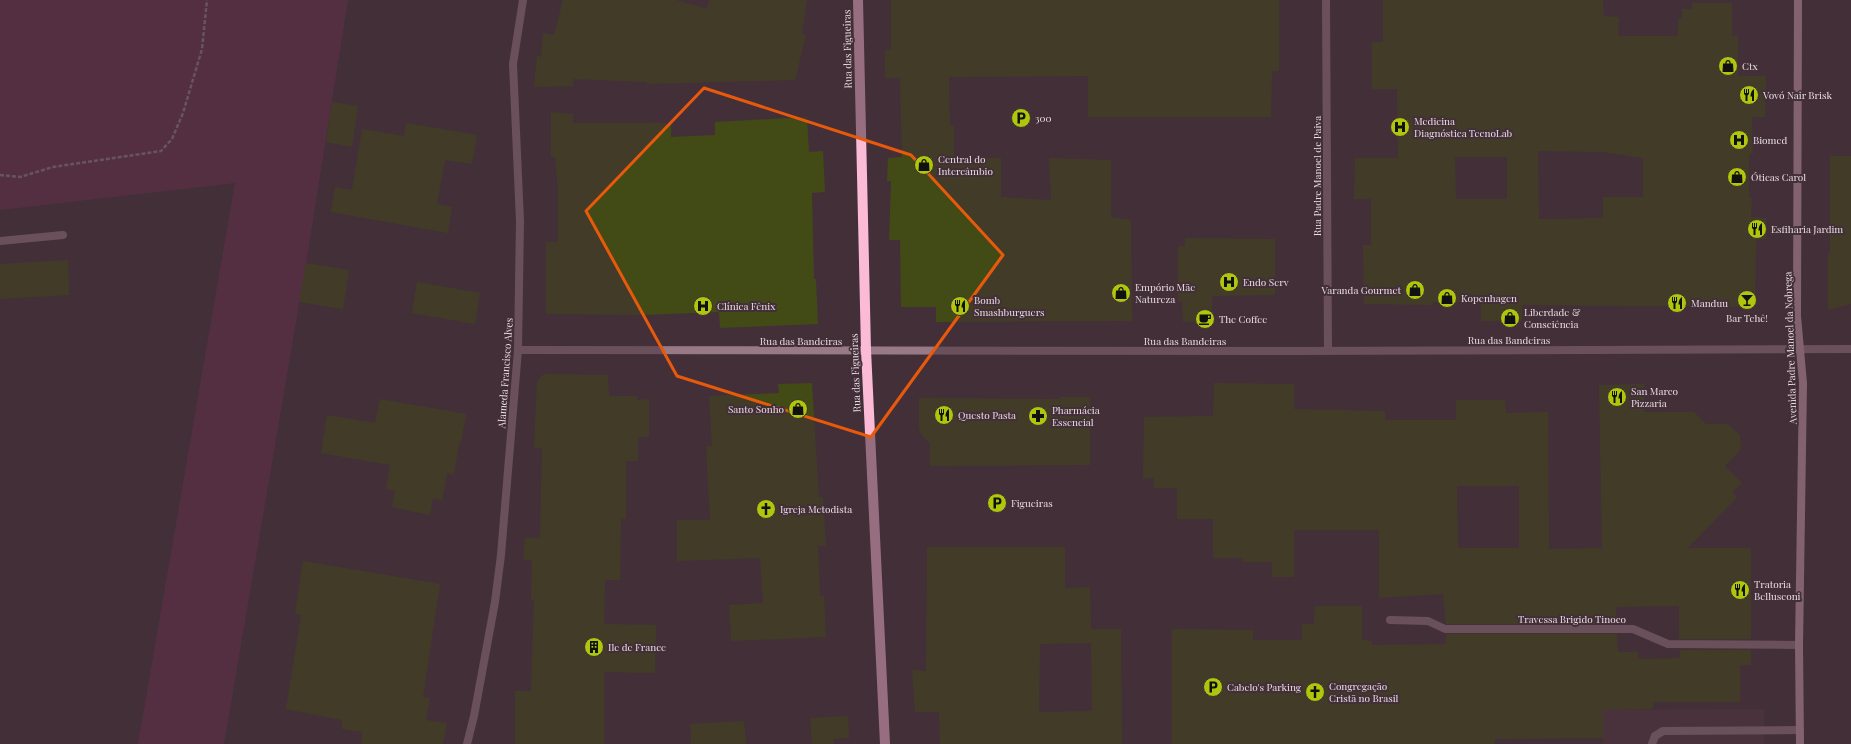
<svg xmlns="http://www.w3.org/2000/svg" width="1851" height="744" font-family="'Playfair Display',serif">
	<rect width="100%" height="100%" fill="#432f38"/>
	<path fill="#513742" d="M1764,709v35h-161v-34z"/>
	<path fill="#69304c" d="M0,0h348l-42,263 -82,481h-86l97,-561 -235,27z"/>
	<g fill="#424b16" fill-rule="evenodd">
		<path d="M563,0h113l31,9 2,-9h98l-5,34 4,1 -11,45 -148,4v-2l-74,-3v7l-39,1 3,-31 4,1 2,-24 11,2z"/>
		<path d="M891,0h388v71h-7l-1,46h-183v-41l-139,1 1,49h4v32h47v39l50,3 -2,-42 62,2v57l20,3 1,101 -196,1v-15h-35l-1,-67h-11l2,-59h-4l1,-23 14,-1 -2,-79h-15v-28h6z"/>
		<path d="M1383,0h220l1,16 15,1 -1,19h60v-17h4v-10h10v-6h40v33h6v40h28l-1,41h-13l1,37h-4v43l3,1 -1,19 15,1v21h-10l-1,68 -233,-2v16h-41v-19h-48v3l-69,-1 -1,-59h8v-46h-17l1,-41h43l-1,-69h-25v-47h11zM1538,151l64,1 41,6v39h-40v21l-64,1zM1455,157h52v42h-51z"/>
		<path d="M332,102l26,4 -6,41 -26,-5z"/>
		<path d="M551,112l22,2v9h74v-1l24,2v13l44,-2v-13l92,-5 2,35 14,-1 2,41 -13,1 2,86h2l2,45 -98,4 -1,-16 -78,3 -95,-1v-72h12v-53l-3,-32h-4z"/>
		<path d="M406,123l71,12 -5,29 -27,-4 -8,44 15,3 -4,26 -117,-21 4,-25 17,3 10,-61 42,7z"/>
		<path d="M1830,156h21v148l-23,6v-56h2z"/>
		<path d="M1185,238l90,1v56l-63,1v25l-29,1 -1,-21h-4v-55h7z"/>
		<path d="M68,260l1,35 -69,4v-35z"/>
		<path d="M306,263l43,7 -6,39 -44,-7z"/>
		<path d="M417,282l63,11 -5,31 -63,-11z"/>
		<path d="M544,374l64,1 1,21h28v4l12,-1v38h-11v24h-12v58h-5l-1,61h-15l-1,44 52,1 -1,48 -51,-1v72h-89v-53h16l3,-91h-3l1,-40h-9l2,-22h15l2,-90h-8l3,-67z"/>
		<path d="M812,383l7,114h4l3,49h-8l2,50h4l2,41 -95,4 -2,-36 34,-2 -3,-45 -83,3v-41h33l-4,-74h6l-3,-50 70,-3 -1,-9z"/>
		<path d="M1214,383l80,1v25l91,2v9h71v-20h49l1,13 42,-1 1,137 53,-1 -3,-163 45,-1v28h50l12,12h22l12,11 1,14 -16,17 17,17 -10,9 5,5 -49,51h63v91h-72v-33l-63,1 1,17h-171l-3,-30 -64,4v-68h-85v47h-22v-15h-29v-4h-30v-39h-36v-31h-23v-10h-11l1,-61 69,-1zM1457,486h62v62h-61z"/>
		<path d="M1060,397h30v68l-160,1v-23l-8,-7 -3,-7v-31l141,1z"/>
		<path d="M380,399l86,15 -5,29h-2l-5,32 -7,-2 -5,27 -9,-2 -3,17 -38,-8 3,-17 -9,-1 4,-24 -69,-12 6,-38 48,8z"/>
		<path d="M927,547h138v41l25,-1 1,42h30l1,115h-182l-1,-32h-24l-3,-42 14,1zM1091,643l1,68 -53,1 1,-68z"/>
		<path d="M303,561l137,23 -17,113 7,1 -4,22 21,3 -4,21h-81v-12l-20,-3v-9l-56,-11 15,-94 -6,-1z"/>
		<path d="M1315,606h47v34l10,1v4l74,-1v-10h171l1,18h20v7l42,-1v-8h71v15h-11v37h-87v7l-50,1v28l-108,1v5h-323v-115l81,1v10h49v-16h12z"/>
		<path d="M848,716l1,22 -16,1 1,5h-22l-2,-26z"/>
		<path d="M744,721l2,23h-55l-1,-20z"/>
	</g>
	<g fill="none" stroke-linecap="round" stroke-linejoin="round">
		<path stroke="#928289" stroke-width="2.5" stroke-dasharray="4 2" stroke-linecap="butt" d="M0,175l20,2 33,-10 108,-16 11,-12 11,-26 19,-64 5,-49"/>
		<g stroke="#987986" stroke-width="8">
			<path d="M0,241l63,-6"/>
			<path d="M1390,620l38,1 17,8h188l35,15 131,1"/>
			<path d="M1652,744l3,-8 8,-5 137,-1"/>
		</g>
		<g stroke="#987986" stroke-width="8">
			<path d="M1326,0l2,351"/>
			<path d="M518,350l775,1 558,-2"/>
			<path d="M467,744l7,-28 21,-114 6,-47 17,-205 2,-129 -7,-157 10,-64"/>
		</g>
		<path stroke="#d09fb4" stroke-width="8" d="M1798,0l-1,316 6,67 -4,262 1,99"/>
		<path stroke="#fbbbd7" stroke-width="10" d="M858,0l8,350 19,394"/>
	</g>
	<path d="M0 0H1851V744H0ZM704,88l207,67 92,100 -132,182 -194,-61 -91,-165z" fill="#432f38" fill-opacity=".55" fill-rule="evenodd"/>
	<path fill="none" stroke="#e8590c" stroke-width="3" stroke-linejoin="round" d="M704,88l207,67 92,100 -132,182 -194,-61 -91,-165z"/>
	<defs>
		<g id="shop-disc" transform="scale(1)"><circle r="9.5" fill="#aec60b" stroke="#432f38"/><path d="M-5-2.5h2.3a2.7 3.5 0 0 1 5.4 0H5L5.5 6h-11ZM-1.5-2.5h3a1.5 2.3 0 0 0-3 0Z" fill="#111"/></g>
		<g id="restaurant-disc" transform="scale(1)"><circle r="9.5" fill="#aec60b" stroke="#432f38"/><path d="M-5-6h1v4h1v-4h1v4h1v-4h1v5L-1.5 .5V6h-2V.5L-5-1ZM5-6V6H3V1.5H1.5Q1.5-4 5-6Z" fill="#111"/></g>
		<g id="parking-disc" transform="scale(1)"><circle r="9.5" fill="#aec60b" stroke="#432f38"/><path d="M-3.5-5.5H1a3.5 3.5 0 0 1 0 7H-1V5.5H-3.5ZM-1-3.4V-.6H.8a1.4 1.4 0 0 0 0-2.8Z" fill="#111"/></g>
		<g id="hospital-disc" transform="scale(1)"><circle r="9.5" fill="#aec60b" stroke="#432f38"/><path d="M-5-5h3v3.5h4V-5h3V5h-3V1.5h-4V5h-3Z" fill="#111"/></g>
		<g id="bar-disc" transform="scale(1)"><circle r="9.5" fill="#aec60b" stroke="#432f38"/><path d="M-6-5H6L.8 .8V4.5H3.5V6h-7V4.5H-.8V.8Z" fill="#111"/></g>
		<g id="cafe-disc" transform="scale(1)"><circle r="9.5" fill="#aec60b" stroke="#432f38"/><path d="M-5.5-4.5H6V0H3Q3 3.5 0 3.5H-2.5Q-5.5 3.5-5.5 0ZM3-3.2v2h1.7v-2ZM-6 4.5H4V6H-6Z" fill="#111"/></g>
		<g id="pharmacy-disc" transform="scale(1)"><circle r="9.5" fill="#aec60b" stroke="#432f38"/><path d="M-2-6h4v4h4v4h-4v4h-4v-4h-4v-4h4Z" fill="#111"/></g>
		<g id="church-disc" transform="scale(1)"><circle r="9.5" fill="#aec60b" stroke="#432f38"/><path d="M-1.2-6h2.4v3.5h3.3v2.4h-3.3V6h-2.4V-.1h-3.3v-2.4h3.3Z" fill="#111"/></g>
		<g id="building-disc" transform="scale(1)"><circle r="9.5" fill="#aec60b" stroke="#432f38"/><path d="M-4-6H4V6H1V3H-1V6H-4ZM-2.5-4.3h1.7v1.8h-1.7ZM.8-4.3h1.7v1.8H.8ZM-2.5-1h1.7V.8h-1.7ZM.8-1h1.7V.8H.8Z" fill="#111"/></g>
	</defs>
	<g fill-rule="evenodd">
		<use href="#shop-disc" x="1728" y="66"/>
		<use href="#restaurant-disc" x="1749" y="95"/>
		<use href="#parking-disc" x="1021" y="118"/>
		<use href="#hospital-disc" x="1400" y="127"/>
		<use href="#hospital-disc" x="1739" y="140"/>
		<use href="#shop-disc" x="924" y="165"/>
		<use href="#shop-disc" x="1737" y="177"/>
		<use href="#restaurant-disc" x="1757" y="229"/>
		<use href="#hospital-disc" x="1229" y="282"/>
		<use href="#shop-disc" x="1415" y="290"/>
		<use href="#shop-disc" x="1121" y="293"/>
		<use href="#shop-disc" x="1447" y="298"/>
		<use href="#bar-disc" x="1747" y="300"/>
		<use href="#restaurant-disc" x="1677" y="303"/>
		<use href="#hospital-disc" x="703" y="306"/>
		<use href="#restaurant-disc" x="960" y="306"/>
		<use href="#shop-disc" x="1510" y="318"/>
		<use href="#cafe-disc" x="1205" y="319"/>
		<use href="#restaurant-disc" x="1617" y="397"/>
		<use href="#shop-disc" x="798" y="409"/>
		<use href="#restaurant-disc" x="944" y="415"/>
		<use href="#pharmacy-disc" x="1038" y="416"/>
		<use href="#parking-disc" x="997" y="503"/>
		<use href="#church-disc" x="766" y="509"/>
		<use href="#restaurant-disc" x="1740" y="590"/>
		<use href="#building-disc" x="594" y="647"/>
		<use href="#parking-disc" x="1213" y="687"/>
		<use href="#church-disc" x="1315" y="692"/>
	</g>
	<g text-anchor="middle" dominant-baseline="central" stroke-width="4" stroke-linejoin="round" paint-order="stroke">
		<g font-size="10" fill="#eadde2" stroke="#432f38">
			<text transform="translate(847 49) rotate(-91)">Rua das Figueiras</text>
			<text transform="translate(1317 176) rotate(-90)">Rua Padre Manoel de Paiva</text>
			<text x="1509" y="340">Rua das Bandeiras</text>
			<text x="801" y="341">Rua das Bandeiras</text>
			<text x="1185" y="341">Rua das Bandeiras</text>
			<text transform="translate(1790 348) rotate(-92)">Avenida Padre Manoel da Nobrega</text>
			<text transform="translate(505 373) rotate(-86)">Alameda Francisco Alves</text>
			<text transform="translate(855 373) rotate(-92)">Rua das Figueiras</text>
			<text x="1572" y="619">Travessa Brigido Tinoco</text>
		</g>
		<g font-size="10" fill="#eadde2" stroke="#432f38" text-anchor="start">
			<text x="1742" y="66">Ctx</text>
			<text x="1763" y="95">Vovó Nair Brisk</text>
			<text x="1035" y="118">300</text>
			<text x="1414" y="121">Medicina<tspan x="1414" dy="12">Diagnóstica TecnoLab</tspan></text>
			<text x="1753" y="140">Biomed</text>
			<text x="938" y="159">Central do<tspan x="938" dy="12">Intercâmbio</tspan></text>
			<text x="1751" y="177">Óticas Carol</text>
			<text x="1771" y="229">Esfiharia Jardim</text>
			<text x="1243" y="282">Endo Serv</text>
			<text x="1135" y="287">Empório Mãe<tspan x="1135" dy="12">Natureza</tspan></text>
			<text x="1401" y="290" text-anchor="end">Varanda Gourmet</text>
			<text x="1461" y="298">Kopenhagen</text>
			<text x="974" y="300">Bomb<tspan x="974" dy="12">Smashburguers</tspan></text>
			<text x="1691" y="303">Manduu</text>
			<text x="717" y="306">Clínica Fênix</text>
			<text x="1524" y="312">Liberdade &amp;<tspan x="1524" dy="12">Consciência</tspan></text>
			<text x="1747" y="318" text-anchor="middle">Bar Tchê!</text>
			<text x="1219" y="319">The Coffee</text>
			<text x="1631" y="391">San Marco<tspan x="1631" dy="12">Pizzaria</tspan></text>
			<text x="784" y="409" text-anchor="end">Santo Sonho</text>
			<text x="1052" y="410">Pharmácia<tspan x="1052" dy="12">Essencial</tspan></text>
			<text x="958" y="415">Questo Pasta</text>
			<text x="1011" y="503">Figueiras</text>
			<text x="780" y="509">Igreja Metodista</text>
			<text x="1754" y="584">Tratoria<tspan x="1754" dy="12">Bellusconi</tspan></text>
			<text x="608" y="647">Ile de France</text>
			<text x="1329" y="686">Congregação<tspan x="1329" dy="12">Cristã no Brasil</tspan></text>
			<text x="1227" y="687">Cabelo's Parking</text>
		</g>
	</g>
</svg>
